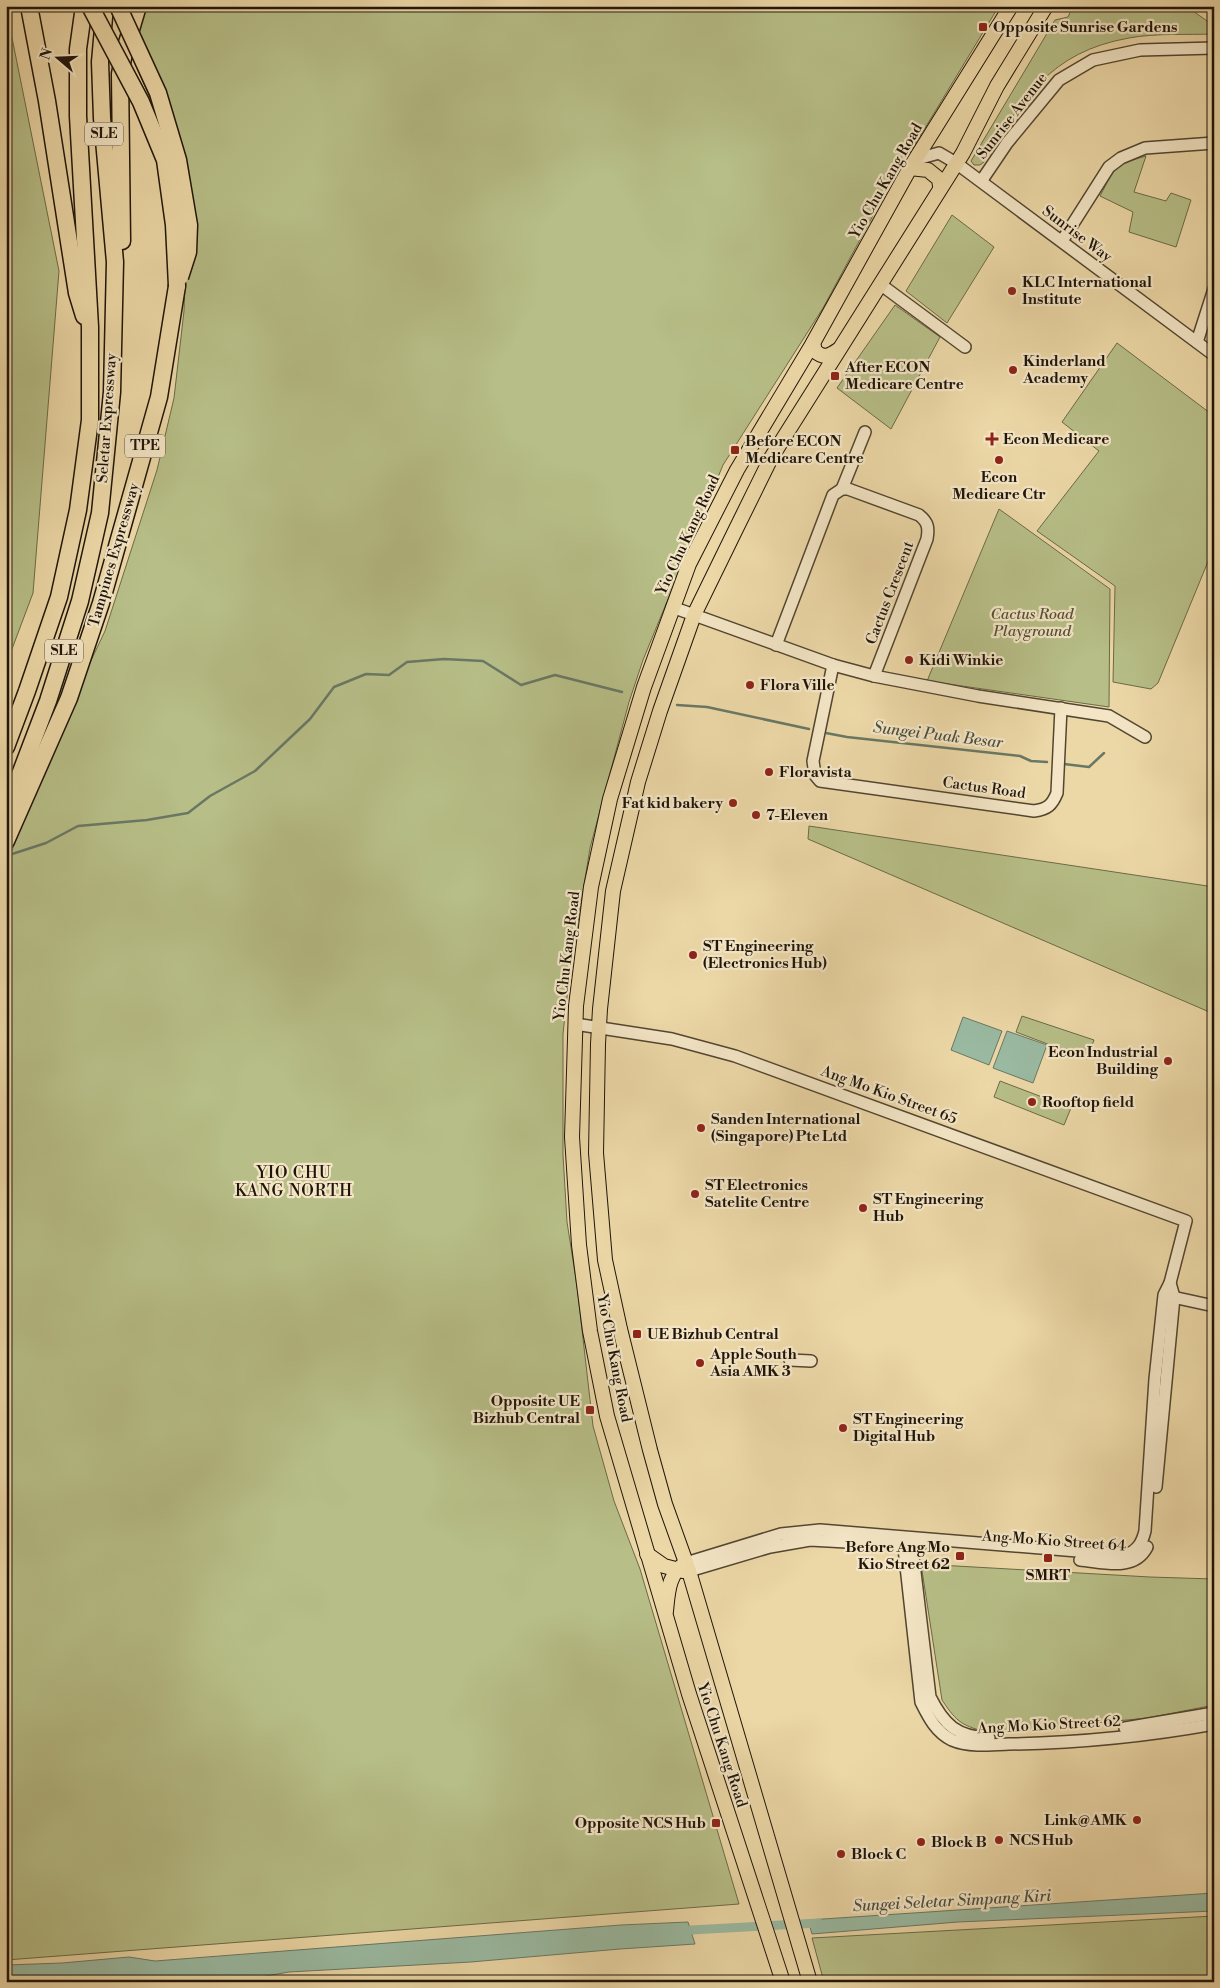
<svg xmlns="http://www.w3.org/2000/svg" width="1220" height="1988" font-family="'Libre Bodoni',serif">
	<rect width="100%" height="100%" fill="#ecd7a6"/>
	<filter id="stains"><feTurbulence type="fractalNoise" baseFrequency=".004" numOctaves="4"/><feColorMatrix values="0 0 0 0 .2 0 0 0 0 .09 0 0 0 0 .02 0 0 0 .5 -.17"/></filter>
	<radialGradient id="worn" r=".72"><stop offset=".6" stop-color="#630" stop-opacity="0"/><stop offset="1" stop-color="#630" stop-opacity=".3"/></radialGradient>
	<g fill="#b7be87" stroke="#6b6a48">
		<path d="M145,6h854l-117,193 -59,109 -100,157 -80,195 -14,42 -39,146 -21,130 -6,56v121l4,67 10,64 16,140 21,75 26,68 99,335 -733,56v-1095l71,-175 28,-59 52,-161 17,-72 10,-87 2,-57 -24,-129 -30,-68 5,-33z"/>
		<path d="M1073,6h113l28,20v8c-28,1 -58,-1 -85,4 -79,14 -106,60 -145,124l-4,3h-6l-3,-4 84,-141 13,-3z"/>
		<path d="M6,8l53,263 -26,322 -27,72z"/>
		<path d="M1146,156l-12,36 32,9 5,-8 20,7 -15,47 -47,-15 4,-20 -33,-16c16,-30 14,-31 46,-40z"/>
		<path d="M952,215l42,32 -47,76 -41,-32z"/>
		<path d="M895,305l45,32 -49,92 -54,-41z"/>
		<path d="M1117,343l97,73v131l-56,136 -7,6 -38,-7 2,-96 -78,-55 62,-80 -37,-29z"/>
		<path d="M999,509l111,80 -1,118 -182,-26z"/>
		<path d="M809,826l405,61v127l-406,-175z"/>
		<path d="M1022,1016l72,24 -7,19 -71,-27z"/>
		<path d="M1000,1081l71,27 -7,17 -70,-28z"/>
		<path d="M921,1564l229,13 64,2v126l-66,13 -159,15c-27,-8 -31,-9 -47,-33z"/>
		<path d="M1214,1916v66h-390l-12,-44z"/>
	</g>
	<g fill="#9abaa2" stroke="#697865">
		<path d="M963,1017l39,14 -13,34 -38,-15z"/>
		<path d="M1007,1031l40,14 -14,38 -40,-15z"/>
		<path d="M1214,1893v18l-256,11 -146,12 -4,-14z"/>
		<path d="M688,1922l7,22 -75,5 -149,13 -182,10 -57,10h-226v-17l56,-2 67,-6 26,4 466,-36z"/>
	</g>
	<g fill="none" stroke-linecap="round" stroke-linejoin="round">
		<g stroke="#697865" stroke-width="2.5">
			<path d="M677,705l30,2 102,22"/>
			<path d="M826,733l21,4 173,19 11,5 16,1"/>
			<path d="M1064,764l25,3 15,-14"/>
			<path d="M6,856l40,-13 32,-17 69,-6 41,-7 22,-17 45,-25 55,-52 24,-32 32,-13 23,1 18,-13 37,-3 39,2 38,24 34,-10 67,17"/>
		</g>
		<path stroke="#9abaa2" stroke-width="9" d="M691,1930l128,-7"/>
		<g stroke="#524631" stroke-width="14">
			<g id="minor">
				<path d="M917,159l22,-6 17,10 258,192"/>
				<path d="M982,180l25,-37 52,-63 34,-20 47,-10 74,-2"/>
				<path d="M1062,241l47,-74 12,-9 24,-10 69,-5"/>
				<path d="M880,284l85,63"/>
				<path d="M1197,342l17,-53"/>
				<path d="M842,489l23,-57"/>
				<path d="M672,607l161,58 41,11 104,20 131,20 36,21"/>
				<path d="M776,645l57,-150 9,-6h6l71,26c9,7 10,13 8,24l-53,137"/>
				<path d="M833,665l-20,96 2,14 5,6 214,30c14,-2 18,-6 23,-18l4,-85"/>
				<path d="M575,1024l97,15 63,17 451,165 -16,62 -6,12 -9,84 -10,152c-3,12 -7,19 -19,24l-306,-25 -39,4 -95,29"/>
				<path d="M1168,1296l46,10"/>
				<path d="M790,1360l21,1"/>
				<path d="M1156,1487l18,-190 -4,-14"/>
				<path d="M903,1539l18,163c8,16 15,30 31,38 16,7 39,5 57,4 68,-1 138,-8 205,-20"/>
				<path d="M911,1539l19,158c14,28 27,40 59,41"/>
				<path d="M1080,1560c23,2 54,12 67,-13"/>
				<path d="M689,1571l81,-24 40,-7 110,6"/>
				<path d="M1125,1728l89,-15"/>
			</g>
		</g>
		<g stroke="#1f150a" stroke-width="16">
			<g id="major">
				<path d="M910,168l18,2 11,9 1,7"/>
				<path d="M813,343l2,8c9,8 14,5 23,-1"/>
				<path d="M647,1554l17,12 19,5"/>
				<path d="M666,1611c2,-18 2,-38 20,-48"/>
				<path d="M783,1982l-94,-288 -82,-278 -17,-85 -11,-86 -7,-108 4,-131 15,-119 19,-88 34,-112 45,-123 48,-94 76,-127 97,-175 101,-162"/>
				<path d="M810,1982l-121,-411 -24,-67 -15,-54 -30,-121 -15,-69 -9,-107 2,-109 2,-35 13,-118 25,-109 22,-71 34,-96 42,-86 35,-71 192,-305 34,-67 49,-80"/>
			</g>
		</g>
		<g stroke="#1f150a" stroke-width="19">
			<g id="highway">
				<path d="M29,6l18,95 30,192 7,23"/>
				<path d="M122,241l-2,-167 4,-21 14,-47"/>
				<path d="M6,747l21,-56 32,-94 19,-87 12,-90v-93l-12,-211v-67l6,-43"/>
				<path d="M6,816l13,-39 29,-76 32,-100 20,-88 12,-121 3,-130 -13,-144 -2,-56 5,-56"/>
				<path d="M6,841l63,-143 32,-95 58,-206 18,-111"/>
			</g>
		</g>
		<use href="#minor" stroke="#f3e5c5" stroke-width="11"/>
		<use href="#major" stroke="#ecd7a6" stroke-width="14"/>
		<use href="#highway" stroke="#ecd7a6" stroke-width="16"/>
		<g stroke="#1f150a" stroke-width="19" stroke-linecap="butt">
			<g id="highway-bridge">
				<path d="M90,6l51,96 24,58 9,65 3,61"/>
				<path d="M118,6l40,87 20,67 11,65 -1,27 -8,25"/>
			</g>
		</g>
		<use href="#highway-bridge" stroke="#ecd7a6" stroke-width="16"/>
	</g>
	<g fill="#8f2418" stroke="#f3e5c5" stroke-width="2">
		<rect x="978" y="22" width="10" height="10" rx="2.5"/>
		<circle cx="1012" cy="291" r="5"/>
		<circle cx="1013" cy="370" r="5"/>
		<rect x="830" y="371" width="10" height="10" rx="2.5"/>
		<path d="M989.5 431.5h5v5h5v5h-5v5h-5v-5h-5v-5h5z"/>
		<rect x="730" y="445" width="10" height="10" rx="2.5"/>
		<circle cx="999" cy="460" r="5"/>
		<circle cx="909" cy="660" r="5"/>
		<circle cx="750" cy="685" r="5"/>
		<circle cx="769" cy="772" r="5"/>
		<circle cx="733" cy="803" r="5"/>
		<circle cx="756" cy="815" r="5"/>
		<circle cx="693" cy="955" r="5"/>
		<circle cx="1168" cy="1061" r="5"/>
		<circle cx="1032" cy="1102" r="5"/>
		<circle cx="701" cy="1128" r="5"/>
		<circle cx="695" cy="1194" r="5"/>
		<circle cx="863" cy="1208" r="5"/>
		<rect x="632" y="1329" width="10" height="10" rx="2.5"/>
		<circle cx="700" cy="1363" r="5"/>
		<rect x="585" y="1405" width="10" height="10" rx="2.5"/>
		<circle cx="843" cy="1428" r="5"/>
		<rect x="955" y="1551" width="10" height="10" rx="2.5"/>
		<rect x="1043" y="1553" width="10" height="10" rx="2.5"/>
		<circle cx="1137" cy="1820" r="5"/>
		<rect x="711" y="1818" width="10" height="10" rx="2.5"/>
		<circle cx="999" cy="1840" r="5"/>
		<circle cx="921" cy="1842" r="5"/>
		<circle cx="841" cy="1854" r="5"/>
	</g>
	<g text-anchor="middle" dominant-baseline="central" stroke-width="4.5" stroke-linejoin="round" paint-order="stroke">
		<g fill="#f3e5c5" stroke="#5f5342" stroke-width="1">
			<rect x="85" y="122.5" width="38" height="23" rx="4"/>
			<rect x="125" y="434.5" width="40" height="23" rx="4"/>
			<rect x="45" y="639.5" width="38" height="23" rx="4"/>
		</g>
		<g font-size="14" font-weight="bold" fill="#1f150a">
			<text x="104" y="134">SLE</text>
			<text x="145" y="446">TPE</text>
			<text x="64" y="651">SLE</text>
		</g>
		<g font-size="15" font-weight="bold" fill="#1f150a" stroke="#f3e5c5" text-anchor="start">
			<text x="993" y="27">Opposite Sunrise Gardens</text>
			<text x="1022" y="282">KLC International<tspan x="1022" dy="17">Institute</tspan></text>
			<text x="1023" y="361">Kinderland<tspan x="1023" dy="17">Academy</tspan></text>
			<text x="845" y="367">After ECON<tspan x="845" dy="17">Medicare Centre</tspan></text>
			<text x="1003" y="439">Econ Medicare</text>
			<text x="745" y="441">Before ECON<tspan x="745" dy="17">Medicare Centre</tspan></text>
			<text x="999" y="477" text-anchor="middle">Econ<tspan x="999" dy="17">Medicare Ctr</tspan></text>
			<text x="919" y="660">Kidi Winkie</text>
			<text x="760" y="685">Flora Ville</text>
			<text x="779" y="772">Floravista</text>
			<text x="723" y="803" text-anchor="end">Fat kid bakery</text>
			<text x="766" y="815">7-Eleven</text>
			<text x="703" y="946">ST Engineering<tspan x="703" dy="17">(Electronics Hub)</tspan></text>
			<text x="1158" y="1052" text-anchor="end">Econ Industrial<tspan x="1158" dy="17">Building</tspan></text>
			<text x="1042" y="1102">Rooftop field</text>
			<text x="711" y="1119">Sanden International<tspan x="711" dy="17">(Singapore) Pte Ltd</tspan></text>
			<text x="705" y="1185">ST Electronics<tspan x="705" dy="17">Satelite Centre</tspan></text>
			<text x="873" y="1199">ST Engineering<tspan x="873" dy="17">Hub</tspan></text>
			<text x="647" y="1334">UE Bizhub Central</text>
			<text x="710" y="1354">Apple South<tspan x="710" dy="17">Asia AMK 3</tspan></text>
			<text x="580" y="1401" text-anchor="end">Opposite UE<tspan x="580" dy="17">Bizhub Central</tspan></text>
			<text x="853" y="1419">ST Engineering<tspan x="853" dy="17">Digital Hub</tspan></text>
			<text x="950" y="1547" text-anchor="end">Before Ang Mo<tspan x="950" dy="17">Kio Street 62</tspan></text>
			<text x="1048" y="1575" text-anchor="middle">SMRT</text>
			<text x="1127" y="1820" text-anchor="end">Link@AMK</text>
			<text x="706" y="1823" text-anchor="end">Opposite NCS Hub</text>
			<text x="1009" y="1840">NCS Hub</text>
			<text x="931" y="1842">Block B</text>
			<text x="851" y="1854">Block C</text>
		</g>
		<g font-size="15" fill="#1f150a" stroke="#f3e5c5">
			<text transform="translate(1012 116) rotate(-52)">Sunrise Avenue</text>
			<text transform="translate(886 181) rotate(-60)">Yio Chu Kang Road</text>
			<text transform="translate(1077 234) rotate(37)">Sunrise Way</text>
			<text transform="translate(107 418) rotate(-86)">Seletar Expressway</text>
			<text transform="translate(688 535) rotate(-65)">Yio Chu Kang Road</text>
			<text transform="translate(114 555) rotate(-74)">Tampines Expressway</text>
			<text transform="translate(890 593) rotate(-69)">Cactus Crescent</text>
			<text transform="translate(984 788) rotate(8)">Cactus Road</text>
			<text transform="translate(567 956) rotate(-83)">Yio Chu Kang Road</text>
			<text transform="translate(889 1095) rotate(20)">Ang Mo Kio Street 65</text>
			<text transform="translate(614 1358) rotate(79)">Yio Chu Kang Road</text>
			<text transform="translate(1054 1541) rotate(4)">Ang Mo Kio Street 64</text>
			<text transform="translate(1049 1725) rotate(-3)">Ang Mo Kio Street 62</text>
			<text transform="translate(722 1745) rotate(72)">Yio Chu Kang Road</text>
		</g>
		<g font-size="15" font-style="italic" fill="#545036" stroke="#f3e5c5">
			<text x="1032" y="614">Cactus Road<tspan x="1032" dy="17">Playground</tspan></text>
		</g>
		<g font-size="16" font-style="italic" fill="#4a4f3f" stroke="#f3e5c5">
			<text transform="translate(938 735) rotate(7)">Sungei Puak Besar</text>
			<text transform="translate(952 1901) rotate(-3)">Sungei Seletar Simpang Kiri</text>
		</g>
		<g font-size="16" letter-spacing="1" fill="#1f150a" stroke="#f3e5c5">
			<text x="294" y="1173">YIO CHU<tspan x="294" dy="18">KANG NORTH</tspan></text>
		</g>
	</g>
	<rect width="1220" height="1988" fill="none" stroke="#ecd7a6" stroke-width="25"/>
	<rect x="8" y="8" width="1205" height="1973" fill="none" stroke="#1f150a" stroke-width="2.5"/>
	<rect x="12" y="12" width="1195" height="1963" fill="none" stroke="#1f150a"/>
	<g transform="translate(58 58) rotate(289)" stroke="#f3e5c5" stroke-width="4" paint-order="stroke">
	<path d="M0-4L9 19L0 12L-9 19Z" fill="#1f150a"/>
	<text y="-8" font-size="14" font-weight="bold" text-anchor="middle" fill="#1f150a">N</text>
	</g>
	<rect width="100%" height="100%" filter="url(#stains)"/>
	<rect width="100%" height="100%" fill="url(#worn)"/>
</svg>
